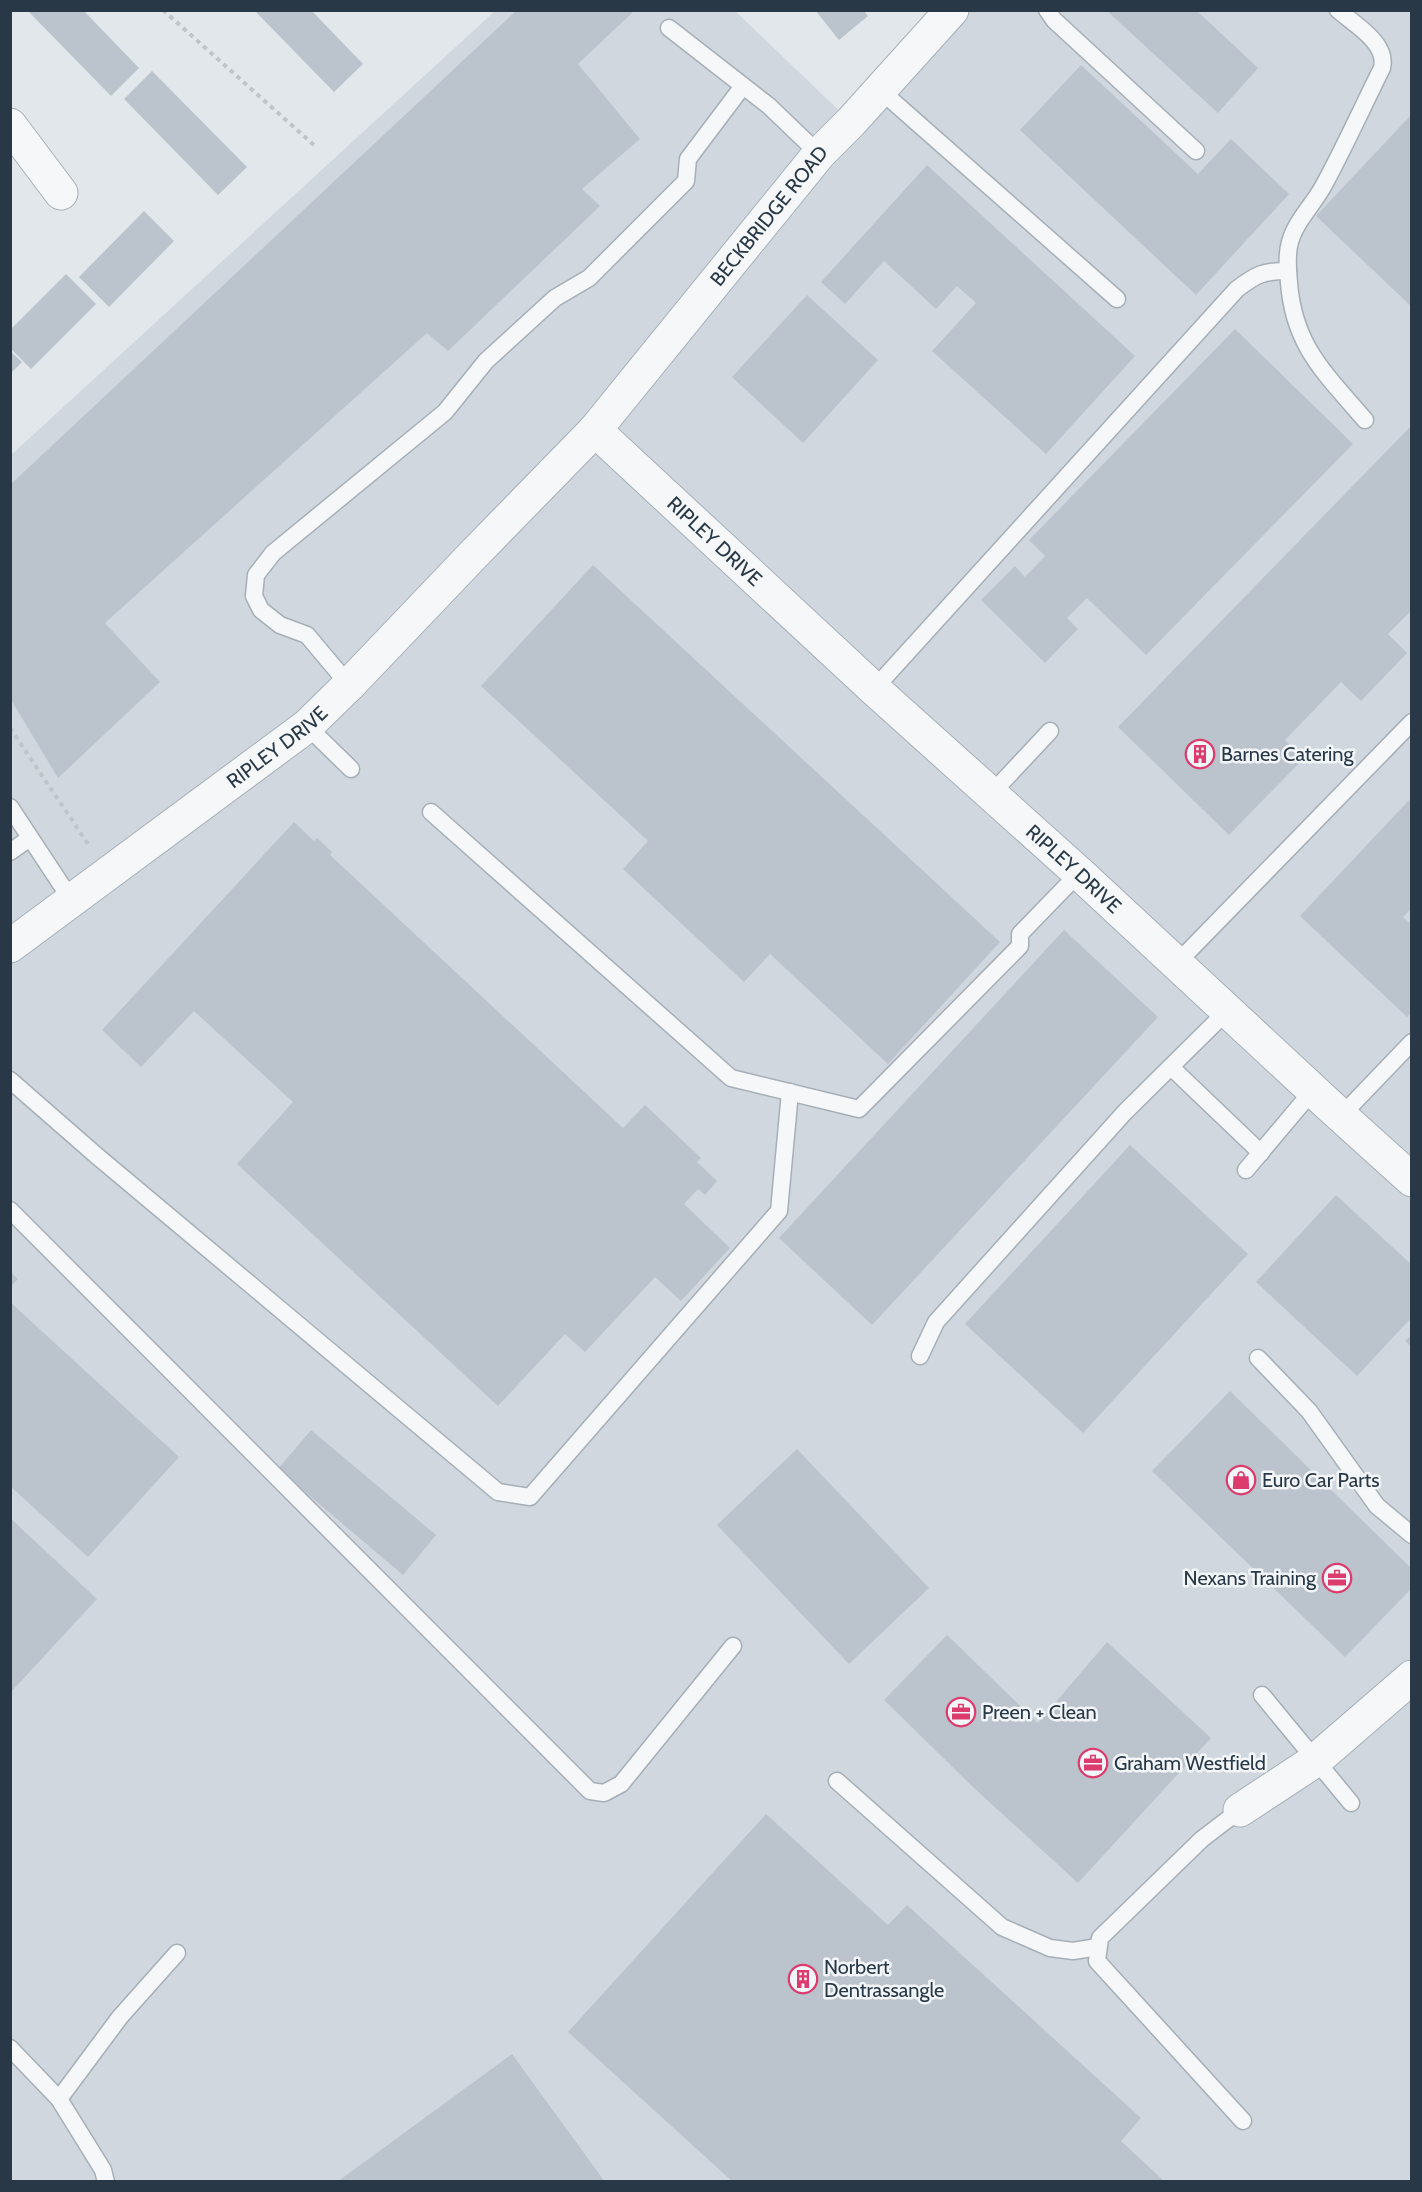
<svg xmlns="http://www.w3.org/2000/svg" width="1422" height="2192" font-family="Cabin,sans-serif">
	<rect width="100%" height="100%" fill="#e2e7ec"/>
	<path fill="#d0d7de" d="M495,11h240l116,111 101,-111h459v2170h-1400l-1,-1725z"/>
	<g fill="#bbc4cc">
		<path d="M27,10h56l56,58 -28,28z"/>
		<path d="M254,10h57l52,54 -29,28z"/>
		<path d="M517,10h118l-57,54 62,75 -58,50 18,17 -152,145 -21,-18 -322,290 55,59 -102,96 -48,-80v-213z"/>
		<path d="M815,10h48l5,6 -29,24z"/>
		<path d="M1106,10h90l62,58 -40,45z"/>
		<path d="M1081,65l117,109 33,-35 58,55 -93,101 -176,-165z"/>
		<path d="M152,71l95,96 -29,28 -94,-96z"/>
		<path d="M1412,114v193l-96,-91z"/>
		<path d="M927,165l208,191 -89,98 -114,-103 44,-48 -19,-17 -21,23 -52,-48 -39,43 -24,-22z"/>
		<path d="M144,211l30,30 -65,66 -30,-30z"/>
		<path d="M66,274l30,30 -65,65 -21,-21v-18z"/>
		<path d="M807,295l71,65 -75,83 -71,-66z"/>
		<path d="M1235,329l118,115 -207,211 -59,-57 -20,20 11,11 -33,34 -64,-63 34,-34 10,11 20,-21 -16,-16z"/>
		<path d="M10,351l12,11 -12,12z"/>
		<path d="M1412,425v185l-24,24 19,19 -46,48 -20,-19 -56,58 18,19 -74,76 -111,-108z"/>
		<path d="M593,565l407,377 -112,122 -118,-110 -26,28 -121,-113 25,-28 -167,-155z"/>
		<path d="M1412,797v111l-9,9 9,8v87l-5,5 -107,-101z"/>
		<path d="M294,822l20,19 3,-3 15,14 -2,3 293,273 22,-23 56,53 -4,4 20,19 -12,14 -7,-6 -14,15 46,44 -49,53 -26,-24 -70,75 -20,-18 -67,72 -261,-242 56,-62 -99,-91 -53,56 -39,-37z"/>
		<path d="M1064,930l94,87 -286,308 -93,-87z"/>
		<path d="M1130,1145l118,109 -165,179 -118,-109z"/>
		<path d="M1336,1195l76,70v52l-55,59 -101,-94z"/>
		<path d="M10,1272l8,7 -8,8z"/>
		<path d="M10,1302l169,155 -91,100 -78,-71z"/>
		<path d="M1412,1335v12l-7,-6z"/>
		<path d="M1230,1391l182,178v19l-67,69 -193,-186z"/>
		<path d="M311,1430l125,105 -33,40 -125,-106z"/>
		<path d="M797,1449l132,139 -80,76 -132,-139z"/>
		<path d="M10,1518l87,81 -87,94z"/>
		<path d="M947,1635l91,88 69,-81 104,96 -133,145 -104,-95 -90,-88z"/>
		<path d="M766,1814l122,111 19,-20 234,213 -20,23 44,41h-432l-165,-150z"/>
		<path d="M512,2054l93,128h-268z"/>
	</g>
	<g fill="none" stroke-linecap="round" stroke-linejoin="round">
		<g stroke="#a6afb7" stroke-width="19">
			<g id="service">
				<path d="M1047,10l7,10 142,131"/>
				<path d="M1338,10c17,15 50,33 44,58 -19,38 -37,78 -57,115 -10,20 -29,37 -35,59 -4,13 -2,28 -1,41 5,64 37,91 76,137"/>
				<path d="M669,28l100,78 50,48"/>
				<path d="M880,90l237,209"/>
				<path d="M349,685l-42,-50 -27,-10 -19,-15 -7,-14 2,-21 17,-22 172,-141 41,-51 69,-63 34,-20 97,-97 2,-22 55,-73"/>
				<path d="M874,689l363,-400c20,-15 26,-18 51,-18"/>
				<path d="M307,726l44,43"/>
				<path d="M992,793l58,-62"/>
				<path d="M10,807l62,94"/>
				<path d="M431,812l300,266 128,31 161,-163v-12l59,-61"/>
				<path d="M10,852l20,-14"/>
				<path d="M1177,963l235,-241"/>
				<path d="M1171,1067l90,86"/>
				<path d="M10,1080l87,76 401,336 32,5 249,-286 11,-119"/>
				<path d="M1341,1116l71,-74"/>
				<path d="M1246,1170l68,-81"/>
				<path d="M10,1210l580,581 14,2 17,-9 112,-138"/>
				<path d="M920,1356l16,-34 189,-210 103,-102"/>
				<path d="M1258,1358l51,53 68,95 35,29"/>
				<path d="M1262,1695l89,108"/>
				<path d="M837,1781l165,146 48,21 23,3 25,-4"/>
				<path d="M1240,1810l-38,29 -102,99 -3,23 146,160"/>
				<path d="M10,2048l49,51 44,71 3,12"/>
				<path d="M59,2099l61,-82 57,-64"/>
			</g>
		</g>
		<g stroke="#a6afb7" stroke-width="35">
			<g id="minor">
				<path d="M10,125l51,68"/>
				<path id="s1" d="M595,430l224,-276 32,-32 101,-112"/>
				<path id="s2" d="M10,946l297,-220 42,-41 124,-130 122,-125 279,259 205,184 251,233 82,74"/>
				<path d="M1240,1810l76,-50 96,-83"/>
			</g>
		</g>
		<g stroke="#c0c5ca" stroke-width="4" stroke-dasharray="4.5 4.5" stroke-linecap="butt">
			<path d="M163,10l153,137"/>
			<path d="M10,728l78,116"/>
		</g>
		<use href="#service" stroke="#f5f7f9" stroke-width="16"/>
		<use href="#minor" stroke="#f5f7f9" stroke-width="33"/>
	</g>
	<defs>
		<g id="building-ring" transform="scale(1.5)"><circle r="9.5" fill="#f2f6f9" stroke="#dc3b6d" stroke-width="1.5"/><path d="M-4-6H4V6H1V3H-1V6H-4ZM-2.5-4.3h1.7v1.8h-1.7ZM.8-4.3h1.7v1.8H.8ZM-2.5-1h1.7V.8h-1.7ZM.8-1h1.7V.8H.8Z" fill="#dc3b6d"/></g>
		<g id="shop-ring" transform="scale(1.5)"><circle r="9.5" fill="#f2f6f9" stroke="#dc3b6d" stroke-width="1.5"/><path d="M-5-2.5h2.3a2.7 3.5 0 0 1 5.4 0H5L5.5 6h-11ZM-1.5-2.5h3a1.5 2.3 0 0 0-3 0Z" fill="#dc3b6d"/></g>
		<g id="office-ring" transform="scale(1.5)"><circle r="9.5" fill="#f2f6f9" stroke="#dc3b6d" stroke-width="1.5"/><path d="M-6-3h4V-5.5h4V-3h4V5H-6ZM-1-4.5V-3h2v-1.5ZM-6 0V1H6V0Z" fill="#dc3b6d"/></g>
	</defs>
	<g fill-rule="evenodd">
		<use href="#building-ring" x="1200" y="754"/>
		<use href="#shop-ring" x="1241" y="1480"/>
		<use href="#office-ring" x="1337" y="1578"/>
		<use href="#office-ring" x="961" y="1712"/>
		<use href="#office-ring" x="1093" y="1763"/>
		<use href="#building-ring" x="803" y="1979"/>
	</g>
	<g text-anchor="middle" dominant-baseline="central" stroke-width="5" stroke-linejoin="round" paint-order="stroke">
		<g font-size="20" fill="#283846" stroke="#f2f6f9">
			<text stroke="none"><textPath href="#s1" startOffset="276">BECKBRIDGE ROAD</textPath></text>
			<text stroke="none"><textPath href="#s2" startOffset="946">RIPLEY DRIVE</textPath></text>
			<text stroke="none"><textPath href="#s2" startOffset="333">RIPLEY DRIVE</textPath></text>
			<text stroke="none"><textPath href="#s2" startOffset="1432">RIPLEY DRIVE</textPath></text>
		</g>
		<g font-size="20" fill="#283846" stroke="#f2f6f9" text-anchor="start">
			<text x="1221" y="754">Barnes Catering</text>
			<text x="1262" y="1480">Euro Car Parts</text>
			<text x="1316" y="1578" text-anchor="end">Nexans Training</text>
			<text x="982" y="1712">Preen + Clean</text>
			<text x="1114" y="1763">Graham Westfield</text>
			<text x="824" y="1967">Norbert<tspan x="824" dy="23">Dentrassangle</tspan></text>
		</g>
	</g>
	<rect width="1422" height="2192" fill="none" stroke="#283846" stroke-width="24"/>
</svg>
